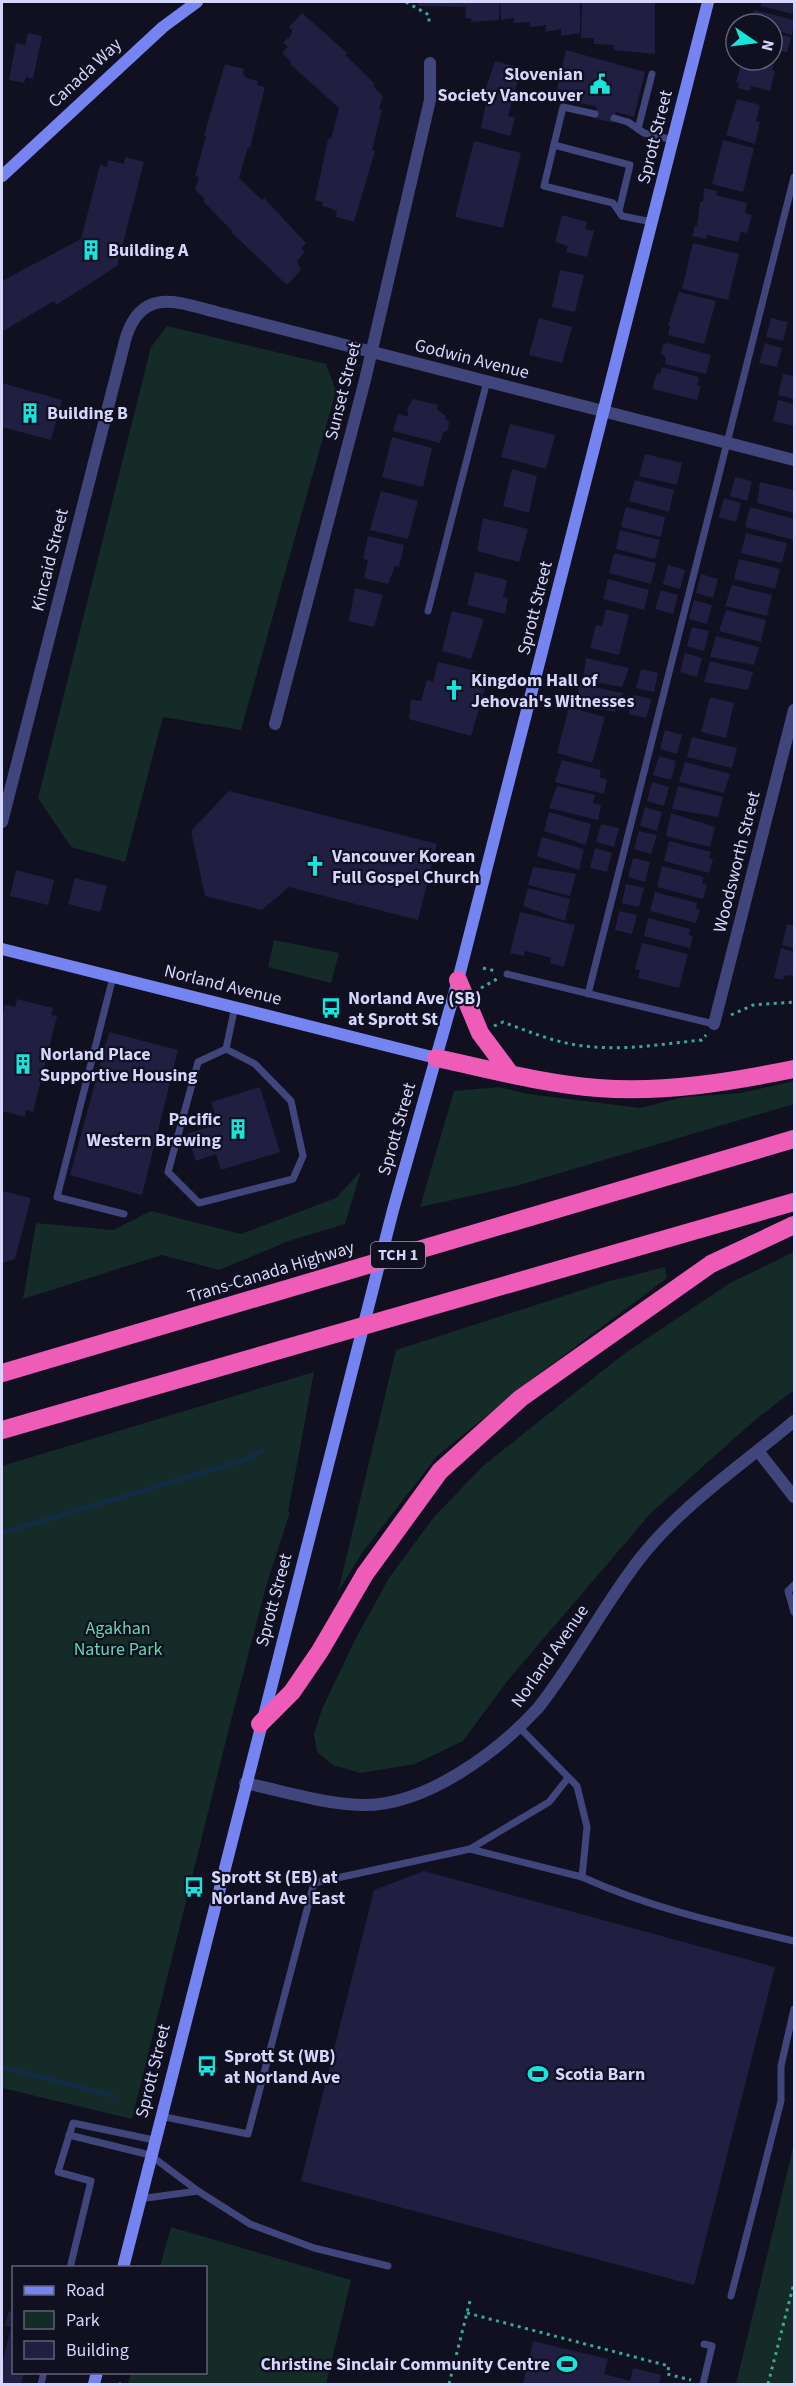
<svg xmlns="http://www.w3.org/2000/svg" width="796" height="2386" font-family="'Source Sans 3',sans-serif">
	<rect width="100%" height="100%" fill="#101021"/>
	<g fill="#142b27">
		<path d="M167,326l159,38 10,27 -95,339 -78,-13 -38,145 -54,-15 -33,-49 113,-451z"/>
		<path d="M274,940l65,13 -8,30 -63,-16z"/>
		<path d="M794,1081v23l-278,82 -96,21 34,-116 45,-4 29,7 112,14 44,-11 57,-4z"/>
		<path d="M361,1171l-16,53 -56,17 -70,29 -57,-15 -139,44 13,-76 77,7 38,-19 90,23 95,-36z"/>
		<path d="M794,1252v138l-38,29 -105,94 -143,167 -45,61 -48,23 -55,9 -27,-8 -16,-13 -3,-18 8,-25 34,-71 33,-60 45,-61 49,-51 142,-113 105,-70z"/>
		<path d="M665,1267l2,11 -136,102 -94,76 -75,97 -24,39 58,-242 214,-69z"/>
		<path d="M314,1372l-26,140h2l-23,71 -38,145 -97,391 -130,-31v-622z"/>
		<path d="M794,2144v240h-58z"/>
		<path d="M171,2227l180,53 -25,104h-198l3,-11 75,-1v-104l-46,-1z"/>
	</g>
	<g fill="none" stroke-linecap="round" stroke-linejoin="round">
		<g stroke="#132c43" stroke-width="5">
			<path d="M2,1533l243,-73 17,-9"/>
			<path d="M2,2067l112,29"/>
		</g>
	</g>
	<g fill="#201e41">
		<path d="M418,2h82l-1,18 -28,2 1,-3 -7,-1 1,-11 -48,-1z"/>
		<path d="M501,2h79v31l-19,3v-7l-16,3 1,-7 -16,2v-5l-16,1v-5l-13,2z"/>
		<path d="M590,2h65v52l-41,-4v-5l-20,-1v-6h-13l1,-35z"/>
		<path d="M762,2h32v6l-2,6 -31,-8z"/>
		<path d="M754,10l40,10 -2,15 -11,-3v3l10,2 -4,15 -15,-3v-25h-21z"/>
		<path d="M302,13l45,40 -2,2 30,29 -2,2 10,10 -4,13 3,1 -10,40 3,1 -21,71 -18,-5 1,-5 -4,-3 -11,-3 1,-4 -8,-2 13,-61h3l8,-31 -49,-44 2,-1 -10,-10 6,-6 -5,-4 8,-8 1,-5 -3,-3z"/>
		<path d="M28,33l14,3 -9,43 -7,-2 -2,6 -15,-3 7,-37 9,2z"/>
		<path d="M566,50l79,22 -11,45 -18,-5 -3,11 -19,-5 3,-11 -42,-10z"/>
		<path d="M742,60h27l5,3 -2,7 3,1 -5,20 -19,-5 -1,5 -12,-3 1,-5h-3z"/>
		<path d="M495,61l26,7 -13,48 7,1 -5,19 -29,-8 7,-36 -3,-1z"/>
		<path d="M225,64l19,5 -1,5 3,4 12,3 -1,4 8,2 -15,61 -2,-1 -9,31 23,22 2,-2 42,45 -5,5 4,4 -8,9 4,9 -14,15 -56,-53 1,-1 -29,-30 2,-2 -10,-9 4,-13 -4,-1 11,-40 -2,-1z"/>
		<path d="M737,99l23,6 -4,16 4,1 -5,22 -29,-9z"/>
		<path d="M723,140l31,8 -11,44 -31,-8z"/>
		<path d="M474,141l47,12 -18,75 -48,-11z"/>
		<path d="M125,157l19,5 -27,104 -61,39 -2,-4 -51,30 -1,-50 79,-42 19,-74 7,2 1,-7 16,4z"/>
		<path d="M704,188l13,3 -1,4 31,8 -2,10 7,2 -5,18 -6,-1 -3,10 -31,-7 -1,4 -14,-3 3,-11 2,1 3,-24h3z"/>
		<path d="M562,215l25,7 -2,7 9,2 -7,26 -21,-5 2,-6 -13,-4z"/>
		<path d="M693,243l46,11 -11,46 -46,-11z"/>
		<path d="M560,270l24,5 -9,37 -23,-5z"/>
		<path d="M679,292l37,9 -12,43 -36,-9 2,-9 -2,-1z"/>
		<path d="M539,318l33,9 -10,36 -33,-8z"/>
		<path d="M771,318l17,4 -5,19 -17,-4z"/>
		<path d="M667,343l44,12 -5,19 -41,-10 1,-6 -5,-5 2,-8z"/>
		<path d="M765,343l17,5 -5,19 -18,-4z"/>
		<path d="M662,367l37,10 -2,9h4l-4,14 -45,-11 5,-16 3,1z"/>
		<path d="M783,374l11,2v23l-16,-4z"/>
		<path d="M2,383l60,17 -11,40 -49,-13z"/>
		<path d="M413,399l25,6 -1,5 9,6 -1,3 4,3 -1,8 -5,3 -3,10 -47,-12 5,-17 11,3 -2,-8z"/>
		<path d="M778,400l16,4v22l-21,-5z"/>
		<path d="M510,424l45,11 -9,34 -45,-12z"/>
		<path d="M392,437l40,11 -9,39 -41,-10z"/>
		<path d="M645,454l37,9 -5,22 -38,-9z"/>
		<path d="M512,469l25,7 -8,37 -26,-7z"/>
		<path d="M735,477l17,4 -5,20 -17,-5z"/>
		<path d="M635,480l39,10 -5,22 -40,-11z"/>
		<path d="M760,482l34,8v23l-37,-10z"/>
		<path d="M381,491l37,10 -10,38 -38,-9z"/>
		<path d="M724,498l17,5 -5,19 -17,-5z"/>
		<path d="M626,507l39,10 -4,20 -40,-10z"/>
		<path d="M750,507l44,12v21l-49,-13z"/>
		<path d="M483,518l45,11 -9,33 -42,-11z"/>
		<path d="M620,530l40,10 -5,19 -39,-10z"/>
		<path d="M746,533l41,10 -5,20 -41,-10z"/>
		<path d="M368,536l36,9 -5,22 -4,-1 -7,18 -24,-6 4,-18 -5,-1z"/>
		<path d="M614,553l42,10 -5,21 -42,-11z"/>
		<path d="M739,559l41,10 -5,20 -41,-10z"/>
		<path d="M668,565l17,5 -5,19 -17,-5z"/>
		<path d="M475,572l32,8 -4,17 5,1 -3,16 -38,-9z"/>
		<path d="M701,574l17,5 -5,19 -17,-5z"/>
		<path d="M608,579l41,11 -5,20 -41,-11z"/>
		<path d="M732,585l40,10 -5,21 -42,-10z"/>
		<path d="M355,588l28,7 -9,32 -25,-6z"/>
		<path d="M661,590l17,5 -5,19 -18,-5z"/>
		<path d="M694,600l18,5 -5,19 -18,-5z"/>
		<path d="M606,609l23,6 -10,40 -29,-7 6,-23 6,1z"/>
		<path d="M726,610l40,10 -5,22 -42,-11z"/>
		<path d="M452,611l32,8 -13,40 -29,-8z"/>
		<path d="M692,627l17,4 -5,20 -17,-5z"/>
		<path d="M716,636l43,11 -5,18 -44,-8z"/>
		<path d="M685,653l17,5 -5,19 -17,-5z"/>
		<path d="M586,658l43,10 -7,19 -39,-7z"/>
		<path d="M710,661l43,11 -5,18 -44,-8z"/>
		<path d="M438,662l51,12 -18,62 -62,-17 2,-20 10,2 6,-21 6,2z"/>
		<path d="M641,669l17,4 -4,19 -18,-4z"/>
		<path d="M579,684l44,9 -8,19 -39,-7z"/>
		<path d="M634,695l18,4 -6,19 -17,-4z"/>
		<path d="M710,697l24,6 -8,35 -25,-6z"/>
		<path d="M569,707l36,10 -13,46 -35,-10z"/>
		<path d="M665,730l17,5 -5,19 -17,-5z"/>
		<path d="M692,737l45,11 -5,20 -45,-11z"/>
		<path d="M659,756l17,5 -5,19 -18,-5z"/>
		<path d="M562,760l39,10 -2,7 8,3 -3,14 -49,-12z"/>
		<path d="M685,762l45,12 -6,19 -45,-11z"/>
		<path d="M652,782l17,5 -5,19 -17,-5z"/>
		<path d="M557,786l38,9 -2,8 8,2 -3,15 -49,-12z"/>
		<path d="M678,786l45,11 -5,20 -46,-8z"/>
		<path d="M229,791l208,53 -19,76 -129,-33 -27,23 -57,-14 -14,-65z"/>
		<path d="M645,807l17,5 -5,19 -17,-5z"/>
		<path d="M549,812l42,12 -5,21 -42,-14z"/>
		<path d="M671,813l44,14 -5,20 -44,-11z"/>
		<path d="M601,824l18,4 -5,19 -18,-5z"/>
		<path d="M639,831l18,4 -6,19 -17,-5z"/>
		<path d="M542,837l42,12 -5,21 -42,-14z"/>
		<path d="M669,841l42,11 -2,6 4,1 -4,14 -45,-12z"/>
		<path d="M595,848l17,5 -5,19 -17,-4z"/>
		<path d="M633,858l17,4 -5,20 -17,-5z"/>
		<path d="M662,866l42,11 -2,7 5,1 -4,14 -46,-12z"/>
		<path d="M533,867l43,7 -6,22 -42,-11z"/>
		<path d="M16,870l38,10 -6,25 -38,-9z"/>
		<path d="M75,878l32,8 -7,26 -32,-8z"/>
		<path d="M626,884l18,4 -5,19 -17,-4z"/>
		<path d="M528,888l42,11 -5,22 -42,-15z"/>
		<path d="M655,892l42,11 -1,6 4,1 -4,13 -46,-12z"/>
		<path d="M619,911l18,4 -5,19 -17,-4z"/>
		<path d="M520,912l55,13 -11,42 -14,-4 1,-5 -26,-7 -1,5 -14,-3z"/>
		<path d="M648,918l42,11 -1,6 4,1 -3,12 -46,-12z"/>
		<path d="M787,924l7,2v22l-12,-3z"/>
		<path d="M642,943l46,11 -9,34 -41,-10 2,-8 -5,-1z"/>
		<path d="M781,948l13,4v23l-10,1 -1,4 -9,-2z"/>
		<path d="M17,999l36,9 -2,7 6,1 -24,96 -7,-2 -1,7 -23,-6v-92l3,-15 10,3z"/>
		<path d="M109,1032l69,18 -36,145 -72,-20z"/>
		<path d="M260,1087l20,65 -59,18 -5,-16 -20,7 -9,-27 31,-10 -7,-22z"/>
		<path d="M2,1191l29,7 -16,61 -13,4z"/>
		<path d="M424,1871l351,96 -81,318 -393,-104 73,-291z"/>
		<path d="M9,2311l5,1v60h10l-3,12h-19v-19l9,-38 -6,-1z"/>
		<path d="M533,2341l75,18 -4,15 26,7 3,-13 28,7 -2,9h-136z"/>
	</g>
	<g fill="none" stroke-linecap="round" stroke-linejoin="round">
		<g stroke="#3aa992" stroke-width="3" stroke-dasharray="3 4.5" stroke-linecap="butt">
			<path d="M406,2l23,13v11"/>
			<path d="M483,968l13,3"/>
			<path d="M481,988l16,-9"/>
			<path d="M731,1015l22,-10 41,-3"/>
			<path d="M494,1026l9,-4c27,10 53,21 81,24 39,5 79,-2 118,-6l4,-5"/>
			<path d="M467,2313l202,53 -2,8 24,6"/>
			<path d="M120,2384l1,-1"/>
			<path d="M449,2384l21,-83"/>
			<path d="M768,2384l26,-101"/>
		</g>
		<g stroke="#40467c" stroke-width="7">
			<path d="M595,114l-32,-7 -19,79 69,17 9,13 30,6"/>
			<path d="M614,118l14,4 16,11 29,7"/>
			<path d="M638,129l14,-55"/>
			<path d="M554,145l76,20 -11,46"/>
			<path d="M428,611l59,-230"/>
			<path d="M507,974l207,50"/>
			<path d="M113,977l-56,220 67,17"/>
			<path d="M588,994l206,-817"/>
			<path d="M226,1049l29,15 36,37 12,55 -10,23 -94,24 -31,-31 30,-110z"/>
			<path d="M226,1049l9,-43"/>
			<path d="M794,1585l-6,6 6,21"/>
			<path d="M520,1728l57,58 10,41 -5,50c68,31 140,47 212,64"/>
			<path d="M470,1849l112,28"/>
			<path d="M160,2116l88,18 66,-251 156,-34 79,-47 19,-24"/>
			<path d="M69,2135l81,20 48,36 52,33 64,24 74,18"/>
			<path d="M139,2199l59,-8"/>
			<path d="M70,2268l21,-87 -33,-9 15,-49 81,17"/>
			<path d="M731,2296l50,-195v-35l13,-57"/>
			<path d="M41,2384l3,-12"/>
			<path d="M703,2384l9,-38 -8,-2"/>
		</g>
		<g stroke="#40467c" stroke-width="12">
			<path d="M275,724l90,-344 65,-280v-37"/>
			<path d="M2,822l124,-485c16,-50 51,-35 90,-25l578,148"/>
			<path d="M714,1024l80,-314"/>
			<path d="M758,1451l36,46"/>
		</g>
		<path stroke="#40467c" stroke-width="12" d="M245,1783c38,8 78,21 117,22 63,1 135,-52 176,-97 37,-47 64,-100 100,-147 43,-56 103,-95 156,-140"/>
		<g stroke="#7584f1" stroke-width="12">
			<path d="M2,176l161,-149 34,-25"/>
			<path d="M2,949l434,109"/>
			<path d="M123,2268l270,-1058 65,-230 250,-978"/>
			<path d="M94,2384l3,-12"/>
		</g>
		<g stroke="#ef5cb7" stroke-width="18">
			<path d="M458,980l22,53 29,39"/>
			<path d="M436,1058c53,11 108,26 162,30 67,5 132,-6 196,-19"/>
			<path d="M2,1373l792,-234"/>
			<path d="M2,1430l792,-228"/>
			<path d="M260,1724l32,-32 28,-41 45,-77 75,-103 81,-73 190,-134 83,-39"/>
		</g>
	</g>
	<defs>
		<g id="civic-bare" transform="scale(1.62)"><path d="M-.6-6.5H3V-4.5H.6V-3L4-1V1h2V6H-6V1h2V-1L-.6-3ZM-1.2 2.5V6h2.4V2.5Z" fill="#17e5dc" stroke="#101021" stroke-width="2.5" paint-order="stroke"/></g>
		<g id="building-bare" transform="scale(1.62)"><path d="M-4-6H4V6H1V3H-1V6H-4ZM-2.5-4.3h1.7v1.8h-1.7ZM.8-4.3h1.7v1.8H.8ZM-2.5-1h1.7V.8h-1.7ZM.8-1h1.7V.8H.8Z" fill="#17e5dc" stroke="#101021" stroke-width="2.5" paint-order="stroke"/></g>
		<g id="church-bare" transform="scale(1.62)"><path d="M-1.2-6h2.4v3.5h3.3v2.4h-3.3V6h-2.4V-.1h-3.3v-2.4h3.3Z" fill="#17e5dc" stroke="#101021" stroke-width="2.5" paint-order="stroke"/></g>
		<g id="bus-bare" transform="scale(1.62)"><path d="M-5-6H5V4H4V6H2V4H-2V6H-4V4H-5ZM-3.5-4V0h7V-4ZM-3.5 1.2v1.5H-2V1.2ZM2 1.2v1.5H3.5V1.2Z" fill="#17e5dc" stroke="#101021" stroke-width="2.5" paint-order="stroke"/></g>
		<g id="stadium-bare" transform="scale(1.62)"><path d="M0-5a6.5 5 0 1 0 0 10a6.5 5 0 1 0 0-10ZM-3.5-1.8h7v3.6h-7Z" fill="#17e5dc" stroke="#101021" stroke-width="2.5" paint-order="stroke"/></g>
	</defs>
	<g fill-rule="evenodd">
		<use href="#civic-bare" x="600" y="84"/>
		<use href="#building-bare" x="91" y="250"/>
		<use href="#building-bare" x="30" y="413"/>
		<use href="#church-bare" x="454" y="690"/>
		<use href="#church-bare" x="315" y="866"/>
		<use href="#bus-bare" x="331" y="1008"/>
		<use href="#building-bare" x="23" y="1064"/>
		<use href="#building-bare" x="238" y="1129"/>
		<use href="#bus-bare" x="194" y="1887"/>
		<use href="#bus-bare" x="207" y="2066"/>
		<use href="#stadium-bare" x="538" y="2074"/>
		<use href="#stadium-bare" x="567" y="2364"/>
	</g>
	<g text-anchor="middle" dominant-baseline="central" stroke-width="4.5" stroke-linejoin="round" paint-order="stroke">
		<rect fill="#101021" stroke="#9a9bba" stroke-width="1.5" x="371" y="1242" width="54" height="26" rx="4.5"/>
		<g font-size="16" font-weight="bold" fill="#d5d6fb">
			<text x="398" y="1255">TCH 1</text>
		</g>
		<g font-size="18" fill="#d5d6fb" stroke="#101021">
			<text transform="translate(85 73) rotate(-43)">Canada Way</text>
			<text transform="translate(655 137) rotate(-76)">Sprott Street</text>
			<text transform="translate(472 359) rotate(14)">Godwin Avenue</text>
			<text transform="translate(343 391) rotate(-76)">Sunset Street</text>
			<text transform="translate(50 560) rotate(-76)">Kincaid Street</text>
			<text transform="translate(535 608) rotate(-76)">Sprott Street</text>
			<text transform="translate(737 862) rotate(-76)">Woodsworth Street</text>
			<text transform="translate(223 985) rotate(14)">Norland Avenue</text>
			<text transform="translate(397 1129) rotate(-74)">Sprott Street</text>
			<text transform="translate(271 1272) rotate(-17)">Trans-Canada Highway</text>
			<text transform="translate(274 1600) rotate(-75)">Sprott Street</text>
			<text transform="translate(550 1656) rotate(-55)">Norland Avenue</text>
			<text transform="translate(153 2071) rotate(-76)">Sprott Street</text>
		</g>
		<g font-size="18" font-weight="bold" fill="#d5d6fb" stroke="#101021" text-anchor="start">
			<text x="583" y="74" text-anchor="end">Slovenian<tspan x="583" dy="21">Society Vancouver</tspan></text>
			<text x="108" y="250">Building A</text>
			<text x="47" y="413">Building B</text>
			<text x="471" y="680">Kingdom Hall of<tspan x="471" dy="21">Jehovah's Witnesses</tspan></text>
			<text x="332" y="856">Vancouver Korean<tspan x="332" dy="21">Full Gospel Church</tspan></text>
			<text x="348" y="998">Norland Ave (SB)<tspan x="348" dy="21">at Sprott St</tspan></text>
			<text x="40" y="1054">Norland Place<tspan x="40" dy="21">Supportive Housing</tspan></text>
			<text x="221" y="1119" text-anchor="end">Pacific<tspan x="221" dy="21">Western Brewing</tspan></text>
			<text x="211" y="1877">Sprott St (EB) at<tspan x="211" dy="21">Norland Ave East</tspan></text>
			<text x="224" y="2056">Sprott St (WB)<tspan x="224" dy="21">at Norland Ave</tspan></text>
			<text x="555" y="2074">Scotia Barn</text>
			<text x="550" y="2364" text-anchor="end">Christine Sinclair Community Centre</text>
		</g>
		<g font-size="18" fill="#68d4a9" stroke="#101021">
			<text x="118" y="1628">Agakhan<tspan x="118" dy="21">Nature Park</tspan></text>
		</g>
	</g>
	<rect width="796" height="2386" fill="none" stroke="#d5d6fb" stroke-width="6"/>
	<rect x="12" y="2266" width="195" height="108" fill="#101021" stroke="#5f5f78" stroke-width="1.5"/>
	<rect x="24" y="2286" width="30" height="9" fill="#7584f1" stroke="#5f5f78" stroke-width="1.5"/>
	<text x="66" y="2296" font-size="18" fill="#d5d6fb">Road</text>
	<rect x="24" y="2311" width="30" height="18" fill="#142b27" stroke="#5f5f78" stroke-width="1.5"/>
	<text x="66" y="2326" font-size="18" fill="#d5d6fb">Park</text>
	<rect x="24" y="2341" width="30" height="18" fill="#201e41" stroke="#5f5f78" stroke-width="1.5"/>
	<text x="66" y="2356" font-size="18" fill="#d5d6fb">Building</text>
	<g transform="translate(754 42) rotate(104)"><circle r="28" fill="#101021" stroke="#5f5f78" stroke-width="1.5"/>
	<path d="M0-4.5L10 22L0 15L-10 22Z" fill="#17e5dc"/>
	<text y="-9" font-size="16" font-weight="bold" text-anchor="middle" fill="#d5d6fb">N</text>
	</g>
</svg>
